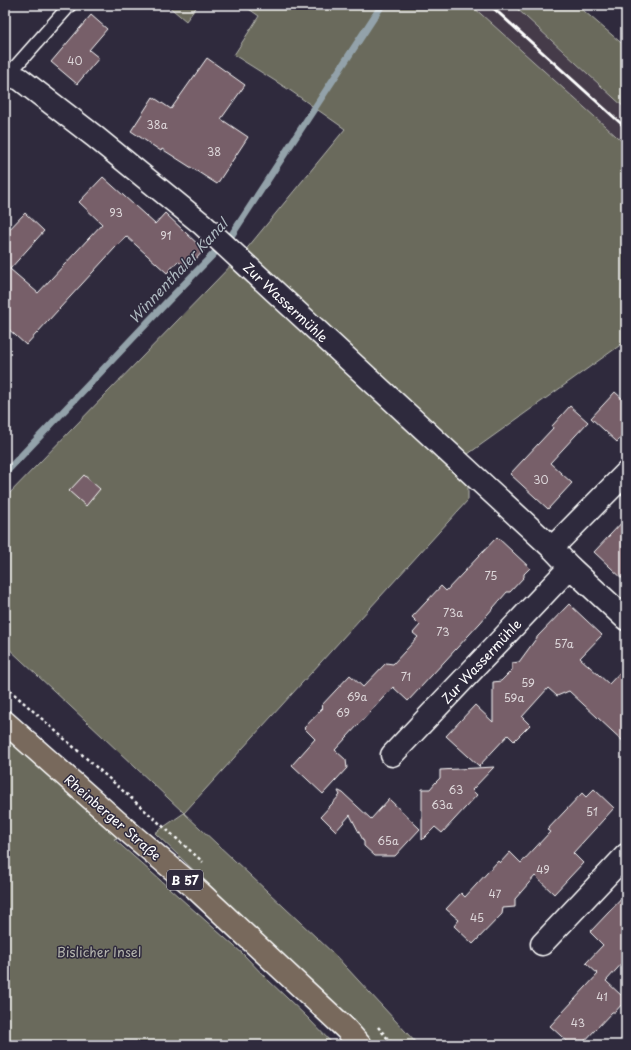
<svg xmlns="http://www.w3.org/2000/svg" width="631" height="1050" font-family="'Playpen Sans',sans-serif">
	<rect width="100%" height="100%" fill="#2f2a3d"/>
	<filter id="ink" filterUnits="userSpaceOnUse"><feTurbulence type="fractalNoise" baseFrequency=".025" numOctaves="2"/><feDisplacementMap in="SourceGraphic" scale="8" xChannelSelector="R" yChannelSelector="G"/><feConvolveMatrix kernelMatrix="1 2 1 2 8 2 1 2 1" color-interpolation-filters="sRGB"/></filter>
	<g filter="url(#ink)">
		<path fill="#453a4a" d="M471,5h42l113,104v36z"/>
		<g fill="#6a6b5c" stroke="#b4b5ae">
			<path d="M167,5h31l-12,16z"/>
			<path d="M243,5h228l155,140v196l-158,113v46l-284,313 150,141 84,91h-44l-7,-8 -212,-204 29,-20 -179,-168v-147l239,-246 101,-123 -54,-38 -57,-36 25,-39z"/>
			<path d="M513,5h64l49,42v62z"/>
			<path d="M5,722l126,112 -17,5 129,115 24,25 40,38 27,28h-329z"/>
		</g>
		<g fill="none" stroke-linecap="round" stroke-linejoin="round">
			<path stroke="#93a2aa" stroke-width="7" d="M5,473l161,-170 65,-67 151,-231"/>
		</g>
		<g fill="#775f69" stroke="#fff">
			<path d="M91,15l16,14 -18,21 10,8 -22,26 -26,-22z"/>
			<path d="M207,58l38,27 -24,34 27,18 -31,47 -55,-35 -1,2 -30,-20 22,-34 18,12z"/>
			<path d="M103,177l52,47 10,-11 39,37 -17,19 -9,-8 -11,12 -41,-37 -100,109 -21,-19v-92l20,-21 19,18 -34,38 28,24 64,-69 -23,-22z"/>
			<path d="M615,392l11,10v30l-9,10 -26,-24z"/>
			<path d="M570,406l18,16 -38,41 22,20 -24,26 -38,-35 43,-46 -1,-2z"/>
			<path d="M84,475l16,14 -14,17 -17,-15z"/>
			<path d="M626,518v64l-32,-30z"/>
			<path d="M497,537l33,31 -6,6v3l-14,15h-3l-27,31 -72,78 -15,-14 -58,63 11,10 1,8 -24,26 -31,-29 23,-26 -11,-11 19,-20 -2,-2 29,-31 13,12 23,-24 7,1 25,-27 -5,-4 7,-8 -8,-8 29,-31 5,5z"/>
			<path d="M569,604l33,31 -22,23 29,26 17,-18v78l-57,-53 -12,5 -9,-8 -26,29 8,8 -16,16 -6,-6 -29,31 -33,-30 29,-31 18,17v-40l8,-1 11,-11v-7l7,-1 19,-26z"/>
			<path d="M494,767l-22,23 5,5 -35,38 -7,-6 -13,13v-51h8l5,-6 5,-5v-8z"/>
			<path d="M594,789l20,19 -41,45 10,10 -29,31 -19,-18 -20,23v8l-12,1 -1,6 -29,30 -19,-18 5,-6 -13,-11 15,-16 4,4 33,-36 2,2 10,-11 11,11 29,-31 -3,-2 35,-37 4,4z"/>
			<path d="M338,791h1l4,2 28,26 18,-20 31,30 -25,27h-20l-11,-10v-4l-14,-27 -14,16 -15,-15 19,-21z"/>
			<path d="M626,894v65l-20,22 16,15v8l-7,8h-3l-31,33h-10l-21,-19 48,-52 -12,-11 17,-18 -13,-13z"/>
		</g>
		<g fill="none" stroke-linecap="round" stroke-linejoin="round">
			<g stroke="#fff" stroke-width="15">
				<path id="service" d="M8,75l62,-70"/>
			</g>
			<g stroke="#fff" stroke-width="25">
				<g id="minor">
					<path d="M5,74l15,5 74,57 108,88 350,324 18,19 56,52"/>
					<path d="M552,548l74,-75"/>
					<path d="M392,755l178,-188"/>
					<path d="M542,944l84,-89"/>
				</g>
			</g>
			<g stroke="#fff" stroke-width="25">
				<path id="primary" d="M5,722l126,112 63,53 152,142 14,16"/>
			</g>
			<g stroke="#fff" stroke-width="2.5" stroke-dasharray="3 3" stroke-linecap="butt">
				<path d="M5,686l198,176"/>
				<path d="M378,1027l15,18"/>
			</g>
			<use href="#service" stroke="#2f2a3d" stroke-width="12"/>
			<use href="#minor" stroke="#2f2a3d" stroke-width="22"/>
			<use href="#primary" stroke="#78695c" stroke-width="22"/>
			<path stroke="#fff" stroke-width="3" d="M490,5l136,123"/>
		</g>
	</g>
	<g text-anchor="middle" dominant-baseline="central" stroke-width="3" stroke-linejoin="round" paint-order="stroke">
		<g font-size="11" fill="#ddd7da">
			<text x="75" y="60">40</text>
			<text x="157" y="124">38a</text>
			<text x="214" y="151">38</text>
			<text x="116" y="212">93</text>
			<text x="166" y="235">91</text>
			<text x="541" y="479">30</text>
			<text x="491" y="575">75</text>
			<text x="453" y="612">73a</text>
			<text x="443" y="631">73</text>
			<text x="564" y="643">57a</text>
			<text x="406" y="676">71</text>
			<text x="528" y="682">59</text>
			<text x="357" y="696">69a</text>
			<text x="514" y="697">59a</text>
			<text x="343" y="712">69</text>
			<text x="456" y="789">63</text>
			<text x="442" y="804">63a</text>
			<text x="592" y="811">51</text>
			<text x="388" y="840">65a</text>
			<text x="543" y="869">49</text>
			<text x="495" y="893">47</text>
			<text x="477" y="917">45</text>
			<text x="602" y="996">41</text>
			<text x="578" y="1022">43</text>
		</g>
		<rect fill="#2f2a3d" stroke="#c1bfc5" stroke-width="1" x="167" y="870" width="36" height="20" rx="3"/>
		<g font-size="12" font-weight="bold" fill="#fff">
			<text x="185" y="880">B 57</text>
		</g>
		<g font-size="13" fill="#fff" stroke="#2f2a3d">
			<text transform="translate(286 302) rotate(43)">Zur Wassermühle</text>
			<text transform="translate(481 661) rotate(-47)">Zur Wassermühle</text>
			<text transform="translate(113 817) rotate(41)">Rheinberger Straße</text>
		</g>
		<g font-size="13" fill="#b4b5ae" stroke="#2f2a3d">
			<text x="99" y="951">Bislicher Insel</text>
		</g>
		<g font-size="14" font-style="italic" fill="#aeb9c0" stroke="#2f2a3d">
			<text transform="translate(178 271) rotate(-47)">Winnenthaler Kanal</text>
		</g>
	</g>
	<rect width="631" height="1050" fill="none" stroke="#2f2a3d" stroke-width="20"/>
	<rect x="10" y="10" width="611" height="1030" fill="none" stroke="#fff" stroke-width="1.5" filter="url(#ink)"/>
</svg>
